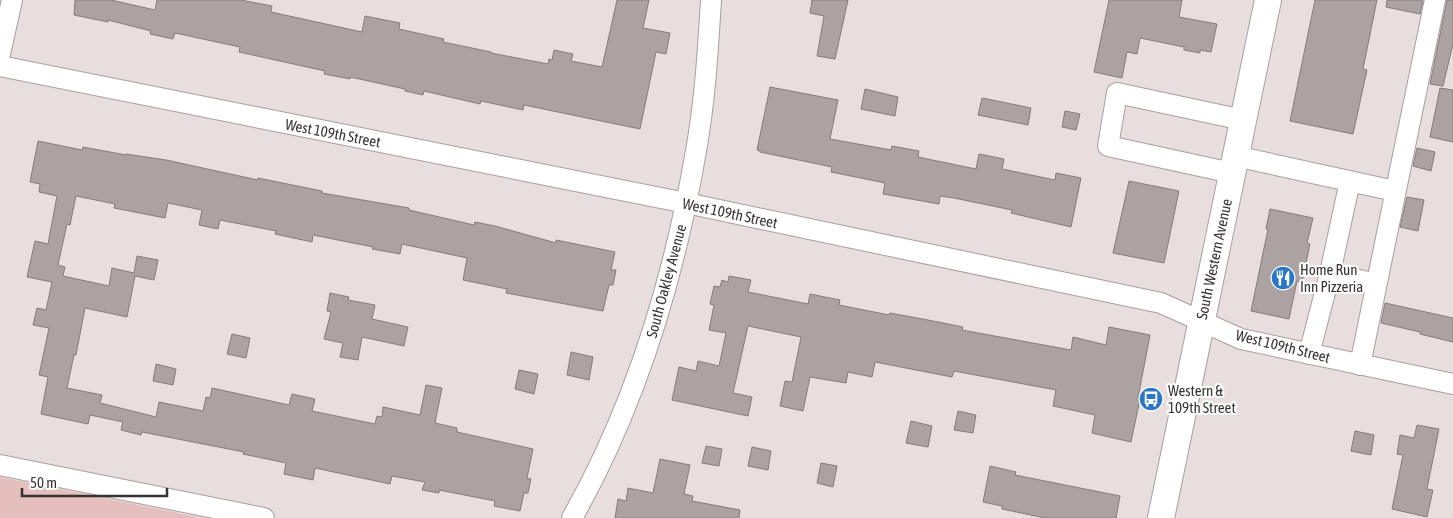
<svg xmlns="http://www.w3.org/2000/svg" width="1453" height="518" font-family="'Asap Condensed',sans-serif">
	<rect width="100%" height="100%" fill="#e8dede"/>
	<path fill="#e5bfbd" d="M0,477l203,41h-203z"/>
	<g fill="#aba2a2" stroke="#857d7c">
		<path d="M75,0h36l44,10 2,-10h84l31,6 -1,6 91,20 3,-16 35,7 -1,6 45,10 -1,3 48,10v1l57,11 1,-5 3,1 2,-10 19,4 -2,7 31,6 15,-67h32l-6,28 27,5 -4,21 -10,-2 -16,77 -116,-24 -1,5 -42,-9 -1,3 -56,-13 -1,4 -18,-4v-2l-55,-12v2l-26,-5 1,-3 -86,-19 1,-5 -65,-14 -2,6 -23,-5 1,-3 -43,-11v2l-34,-7z"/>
		<path d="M812,0h36l-13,59 -18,-3 7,-40 -14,-3z"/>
		<path d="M1109,0h73l-3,17 38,7 -6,28 -11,-2v3l-16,-3v-3l-44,-9 -3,16 -10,-2 -5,26 -28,-6z"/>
		<path d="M1315,0h62l-14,69 4,1 -14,64 -63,-13z"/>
		<path d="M1387,0h36l-3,14 -34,-7z"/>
		<path d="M1447,0h6v44l-10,42 -13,-2z"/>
		<path d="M770,87l68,13 -8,39 61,11 1,-4 27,5 -1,6 58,12 3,-15 25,5 -2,10 53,11 1,-7 25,5 -10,49 -60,-14 1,-3 -58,-12 -14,-2 -1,8 -56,-10 2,-11 -54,-11 1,-5 -72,-15v-1l-3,-1z"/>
		<path d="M1440,88l13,2v52l-23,-5z"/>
		<path d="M865,89l33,8 -3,19 -34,-7z"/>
		<path d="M982,98l49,10 -3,17 -50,-10z"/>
		<path d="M1065,111l15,3 -4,16 -14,-3z"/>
		<path d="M38,141l44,9 1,-3 43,8v-1l40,6 92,20v-2l64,13v2l87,15v2l65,15 1,-3 20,4 61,17v-3l59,12 -4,18h5l-3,15h-4l-6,26 -97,-18 1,-4 -44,-9 4,-22 -65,-14 -2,10 -28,-5 1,-2 -60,-12 -1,7 -37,-8 1,-3 -56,-11 -2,9 -19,-4 3,-15 -34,-7 -3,15 -51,-10 1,-4 -39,-8 -6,29 -3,-1 -9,41 7,2 -2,9 46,10 3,-18 22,5 3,-17 21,4 -4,20 -19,-4 -8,41 -42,-9 -9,47h-2l-7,33 35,7 -2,8 56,14 3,-15 44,9 3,-14 4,1 2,-10 77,17 3,-11 23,5 -3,12 63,13 2,-8 5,1 1,-10 37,8 6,-30 16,3 -7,35 22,5v4l76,17 -6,29 4,1 -3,14h-4l-4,18 -26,-5 1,-5 -56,-11v3l-17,-3 3,-8 -33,-6 -2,8 -75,-16 -2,12 -29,-6 2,-11 -43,-9 1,-2 -102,-20 -1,3 -20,-5 2,-8 -33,-7 -2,9 -47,-10 7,-37 -9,-2 10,-47 -16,-3 4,-17 9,2 6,-28 -25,-5 8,-36 13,3 9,-48 -18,-4 1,-8 -10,-2z"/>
		<path d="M1417,148l18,4 -4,19 -18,-5z"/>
		<path d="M1129,181l50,10 -15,72 -51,-10z"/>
		<path d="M1407,197l17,3 -6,31 -18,-4z"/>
		<path d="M1270,209l43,9 -6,25 3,1 -8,38 -5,-1 -8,38 -38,-8 17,-82h-2z"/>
		<path d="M729,276l22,4 -3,12 60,12 2,-10 30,6 -1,5 50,10 1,-2 38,7 35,7 -1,3 109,20 2,-13 33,8 3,-18 41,8 -12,63 2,1 -9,43 -39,-9 3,-18 -42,-9 3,-16 -102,-19 -2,6 -77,-15 -3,15 -24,-5 -2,11 -36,-6 -7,34 -23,-5 5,-25 7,1 9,-45 -53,-11 -15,67 19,4 -4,19 -76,-16 7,-33 17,4 2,-10 21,5 7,-33 -17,-3 5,-25 -4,-1 4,-18 6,1 2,-7 6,2z"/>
		<path d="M330,293l19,4 -1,3 27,5 -3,14 36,8 -4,19 -42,-9 -4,23 -18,-3 3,-14 -19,-4 7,-27 -4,-1z"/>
		<path d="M1385,303l68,15v24l-33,-8v-2l-39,-9z"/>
		<path d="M232,334l18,4 -4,20 -19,-4z"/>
		<path d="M571,352l22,5 -4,23 -22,-5z"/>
		<path d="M156,364l20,5 -3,16 -20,-4z"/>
		<path d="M519,370l19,4 -4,20 -19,-5z"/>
		<path d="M958,411l18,4 -3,18 -19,-3z"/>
		<path d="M911,421l21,5 -4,21 -22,-4z"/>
		<path d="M1417,425l22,4 -12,60 6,1 -6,27 -35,-8 11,-54 -6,-1 3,-19 14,3z"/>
		<path d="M1355,431l19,4 -3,20 -20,-4z"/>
		<path d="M706,446l16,3 -3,17 -17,-3z"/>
		<path d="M752,447l19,4 -3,19 -20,-4z"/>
		<path d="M660,459l30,6 -6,29 9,2 -1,5 48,9 -1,8h-124l3,-19 8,2 2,-13 25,5z"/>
		<path d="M821,463l16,3 -4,21 -16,-4z"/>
		<path d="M990,466l26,6 -1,3 105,21 -4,22h-71l-43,-9v-3l-19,-4z"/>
	</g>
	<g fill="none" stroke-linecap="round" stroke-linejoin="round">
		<g stroke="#a89f9e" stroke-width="22">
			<g id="minor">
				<path d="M0,54l12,-54"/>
				<path d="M0,66l686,137 475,100 80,36 212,45"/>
				<path d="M1235,156l160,35"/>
				<path d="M1232,173l-124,-27 9,-53 126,27"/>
				<path d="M1330,273l20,-92"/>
				<path d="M1309,354l21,-81 46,11"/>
				<path d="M1360,365l75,-365"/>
				<path d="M0,465l264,53"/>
				<path d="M572,518c64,-113 102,-239 124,-367 9,-50 12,-101 15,-151"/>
			</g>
		</g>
		<g stroke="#a89f9e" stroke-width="28">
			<path id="major" d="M1161,518l107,-518"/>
		</g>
		<use href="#minor" stroke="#fff" stroke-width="20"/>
		<use href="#major" stroke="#fff" stroke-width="26"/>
	</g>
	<defs>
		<g id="restaurant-disc" transform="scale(1.25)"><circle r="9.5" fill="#2b76c6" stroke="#fff"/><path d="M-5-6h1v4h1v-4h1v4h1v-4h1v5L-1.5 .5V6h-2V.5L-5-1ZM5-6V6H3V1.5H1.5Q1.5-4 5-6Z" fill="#fff"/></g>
		<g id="bus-disc" transform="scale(1.25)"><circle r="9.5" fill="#2b76c6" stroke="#fff"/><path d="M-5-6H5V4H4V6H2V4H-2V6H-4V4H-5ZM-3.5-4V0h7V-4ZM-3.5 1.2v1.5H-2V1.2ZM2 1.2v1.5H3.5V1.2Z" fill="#fff"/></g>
	</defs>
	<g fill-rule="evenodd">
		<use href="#restaurant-disc" x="1283" y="278"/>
		<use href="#bus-disc" x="1151" y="399"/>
	</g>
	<g text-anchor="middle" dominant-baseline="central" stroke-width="4" stroke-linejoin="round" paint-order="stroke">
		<g font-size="15" fill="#373333" stroke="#fff">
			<text transform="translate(333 133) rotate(11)">West 109th Street</text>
			<text transform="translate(730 213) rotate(12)">West 109th Street</text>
			<text transform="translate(1214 259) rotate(-78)">South Western Avenue</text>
			<text transform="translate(666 281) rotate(-75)">South Oakley Avenue</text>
			<text transform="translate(1283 346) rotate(14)">West 109th Street</text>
		</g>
		<g font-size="15" fill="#373333" stroke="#fff" text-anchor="start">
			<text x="1300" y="269">Home Run<tspan x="1300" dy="17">Inn Pizzeria</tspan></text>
			<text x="1168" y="390">Western &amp;<tspan x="1168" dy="17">109th Street</tspan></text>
		</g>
	</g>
	<path d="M22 488v8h145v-8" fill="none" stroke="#373333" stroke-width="2.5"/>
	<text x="30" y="488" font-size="15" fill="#373333" stroke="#ffffff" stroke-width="4" paint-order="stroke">50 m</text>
</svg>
